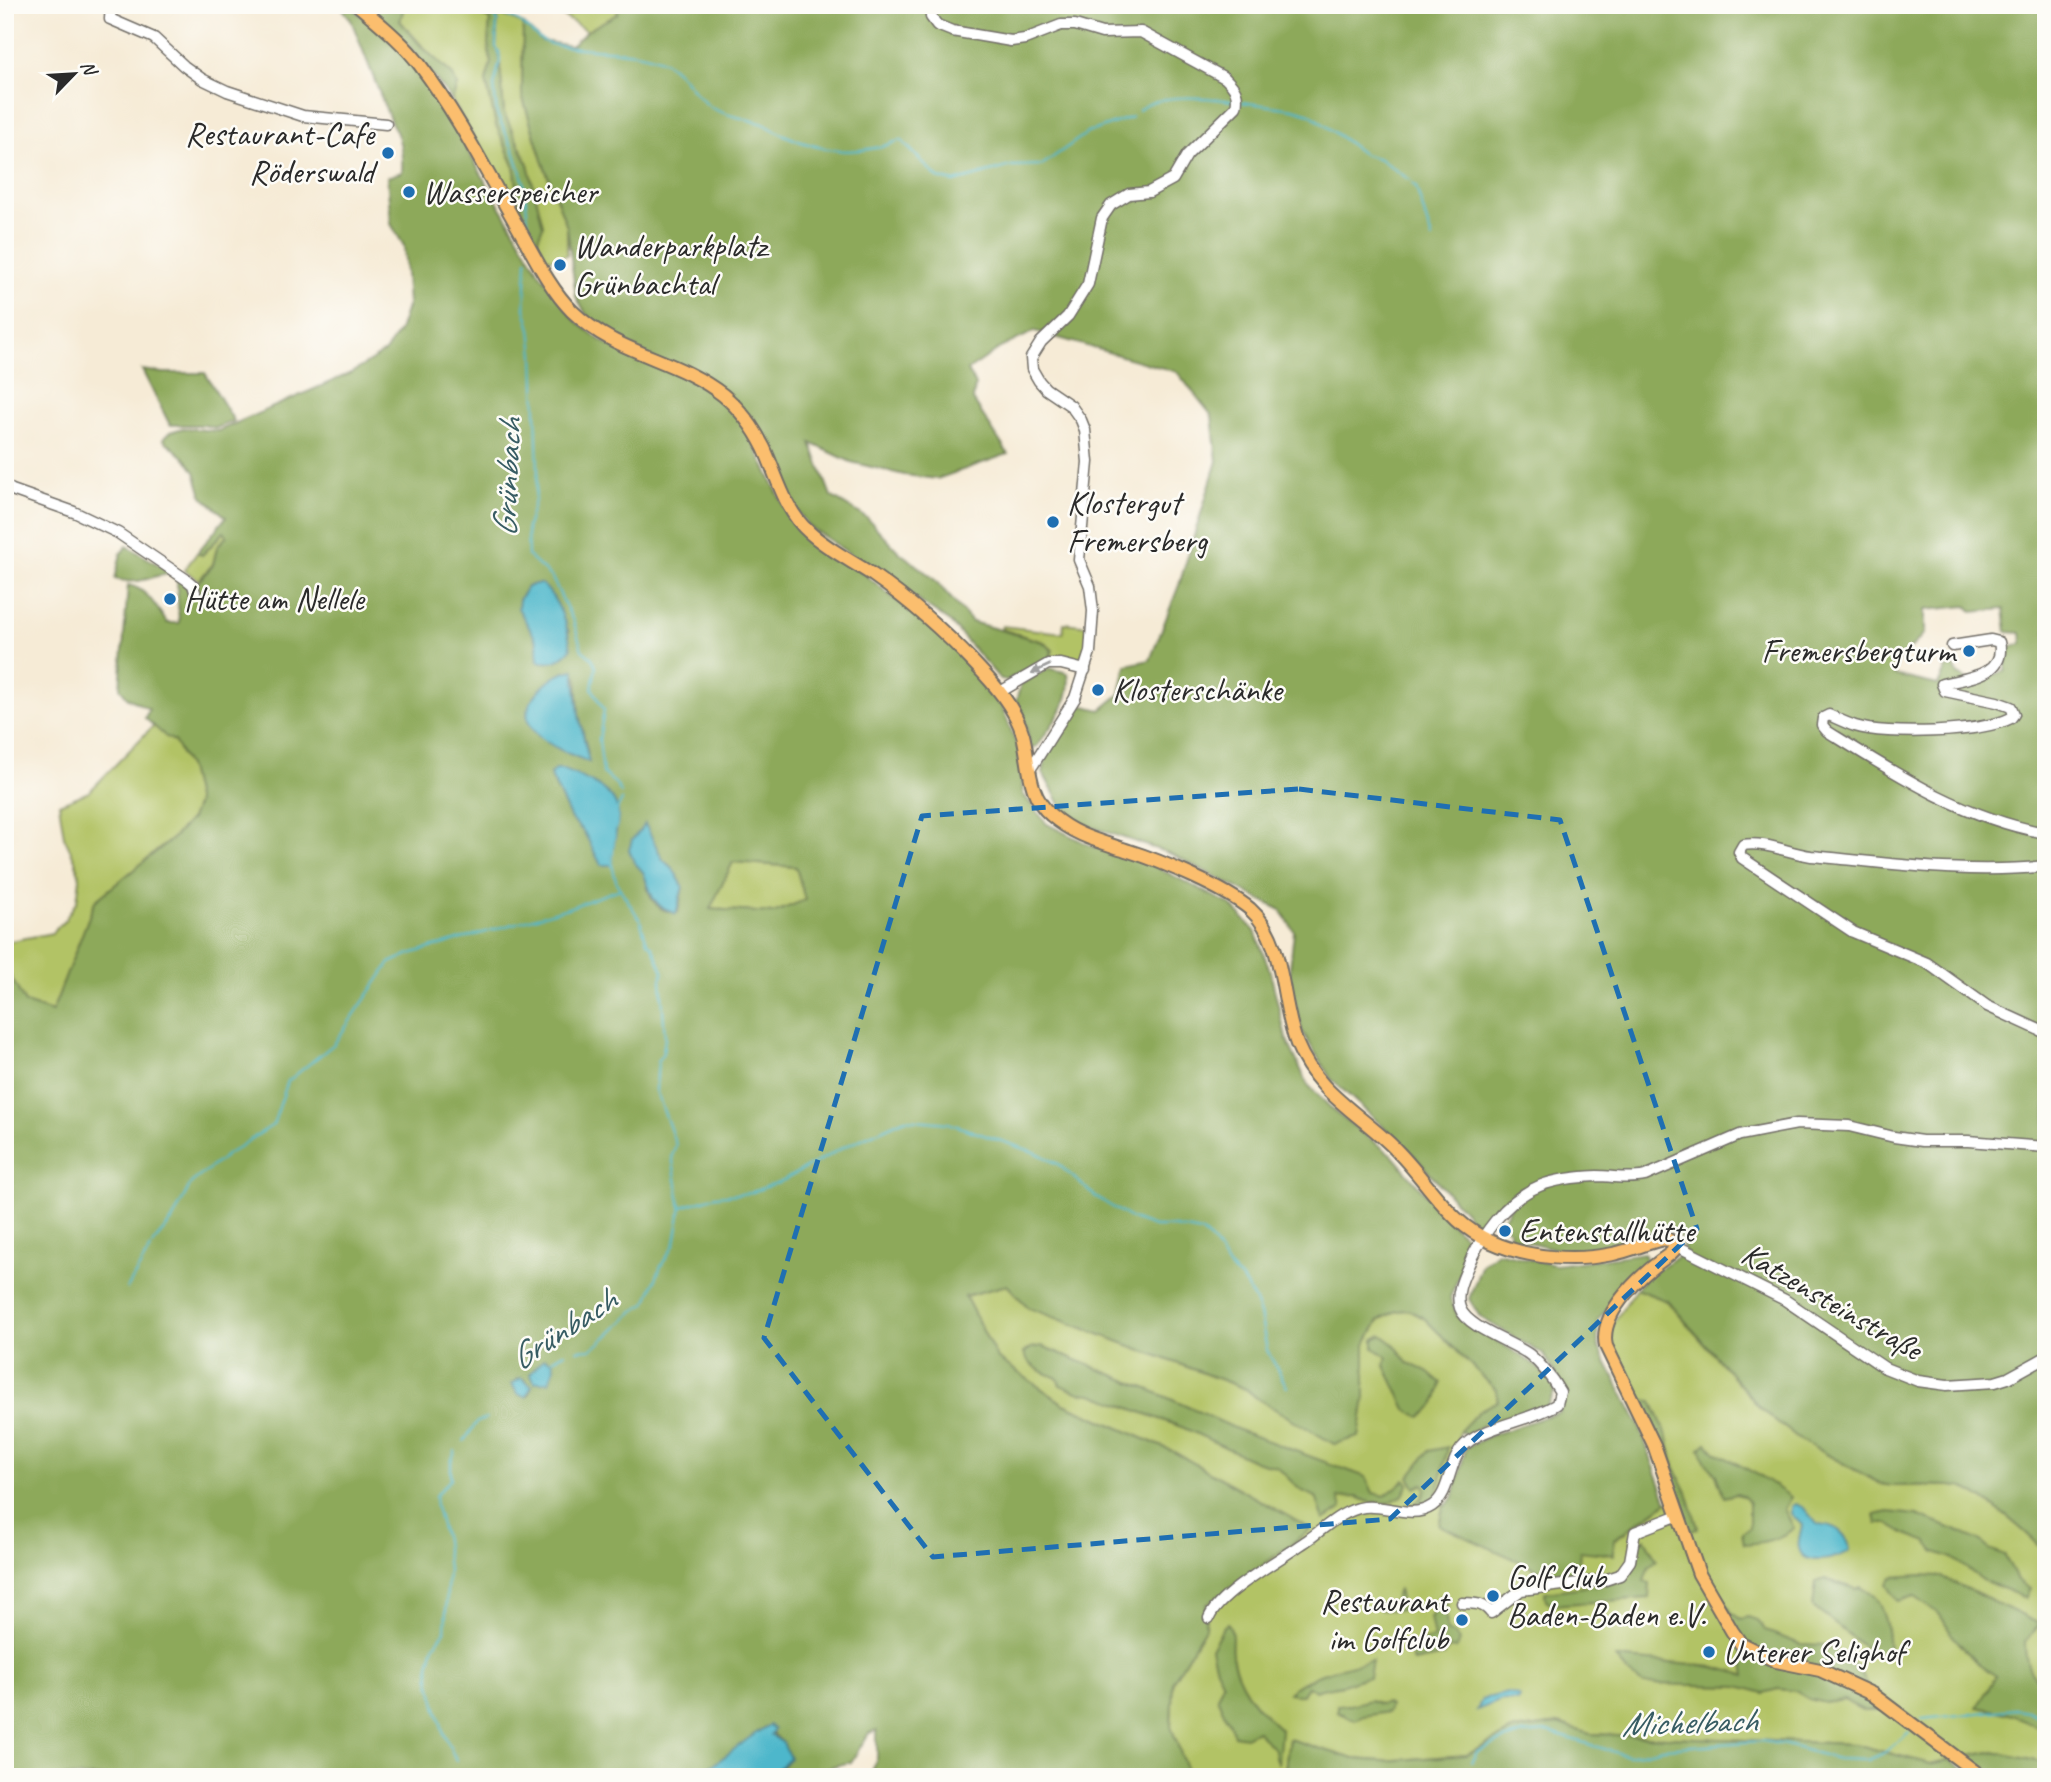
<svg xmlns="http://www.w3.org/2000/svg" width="2051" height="1782" font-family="Caveat,sans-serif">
	<rect width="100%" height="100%" fill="#fdfcf7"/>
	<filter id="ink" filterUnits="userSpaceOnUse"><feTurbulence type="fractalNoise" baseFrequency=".0143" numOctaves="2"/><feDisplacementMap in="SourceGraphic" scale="14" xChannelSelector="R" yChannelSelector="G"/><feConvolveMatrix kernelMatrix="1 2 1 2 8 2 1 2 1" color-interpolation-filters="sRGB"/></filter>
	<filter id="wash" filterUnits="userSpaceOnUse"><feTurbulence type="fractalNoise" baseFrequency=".00686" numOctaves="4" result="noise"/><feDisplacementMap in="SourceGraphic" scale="28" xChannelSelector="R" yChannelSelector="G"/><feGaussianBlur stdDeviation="1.57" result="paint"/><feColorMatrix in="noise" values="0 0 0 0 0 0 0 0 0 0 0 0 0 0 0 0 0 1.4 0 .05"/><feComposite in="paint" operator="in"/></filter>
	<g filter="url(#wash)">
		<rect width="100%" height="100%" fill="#f6ebd6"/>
		<g fill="#b2c365" stroke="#6e7748" stroke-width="2">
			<path d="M411,5c32,0 50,1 79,14l-2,25 3,19 -5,18 10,44 18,40 8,54 -70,-118 5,-16 -57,-64 4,-14z"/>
			<path d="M545,5h70l5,2 -3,7 -30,17z"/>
			<path d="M498,13l25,11 -1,71 20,65 25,67v28l-20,5 -4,-3 -7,-14 7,-17 -15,-62 -24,-51 -5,-62 -3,-4z"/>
			<path d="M224,532l3,4 -10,11 -4,17 -14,16 -15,-10 13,-17 5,2z"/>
			<path d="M1064,623l25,3 -3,33 -4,-1 -3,6 -12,-5 -17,1 3,-10 -9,-8 -43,-13 1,-3 61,7z"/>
			<path d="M153,726l21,14 15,28 8,35 -6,16 -18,19 -78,63 -43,111 -27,-9 -20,-37v-24l47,-9 12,-12 13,-20 3,-23 -5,-18 -11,-23 -5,-33 30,-12z"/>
			<path d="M733,862l63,5 10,34 -33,12 -64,-4z"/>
			<path d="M1007,1285l22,23 217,81 12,10 76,45 31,-46v-53l14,-25 17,-9 13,-1 15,8 72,72 2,11 -18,9 -20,21 -21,94 141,26 34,-11 53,-38 11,-1 -68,-157 2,-19 24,-36 31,12 94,108 41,32 79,43 11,2c16,0 59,-2 72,2 18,6 71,50 82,66v209l-57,-12 -59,13 -75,-20 -265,-10 -32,-10 -44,6 -47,25 -85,6 -28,-2 -65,-20 -4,31 4,7h-100l-18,-51 2,-45 32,-53 1,-24 25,-15 79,-60 -138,-78 -108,-47 -67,-46 -32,-62z"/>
		</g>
		<g fill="#8da95a" stroke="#5c6a42" stroke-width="2" fill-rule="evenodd">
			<path d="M340,5h9l35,30 24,25 30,40 101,172 36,48 26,21 24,13 73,27 25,20 21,23 42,86 164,134 49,54 19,51 5,45 24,30 44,22 59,18 81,41 24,26 15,40 16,67 22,47 28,28 56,42 57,66 18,17 3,10 -20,50 8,19 73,45 17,15 7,14 -8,15 -64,19 -17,10 -6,-4 20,-21 18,-9 -2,-11 -72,-72 -15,-8 -13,1 -17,9 -14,25v53l-6,39 -25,7 -76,-45 -12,-10 -217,-81 -22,-23 -42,11 32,62 67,46 108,47 139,78 -80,60 -25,15 -1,24 -32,53 -2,45 18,51h-324l6,-3 6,-16v-28l-8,3 -18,29 -21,5 -19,10h-10l-22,-7 7,-8 -3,-19 -18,-16c-24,16 -46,38 -72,50h-688v-811l20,37 27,9 43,-111 78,-63 18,-19 6,-16 -8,-35 -15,-27 -8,-4 -21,-19 4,-9 -21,-11 -8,-10 8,-103c19,3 29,23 39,38h12l-2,-43 -10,-7c-19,6 -32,12 -52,6l6,-26 6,-7 67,40 19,-21 4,-18 10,-11 -3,-4 -22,23 -5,-2 29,-36 -24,-21 -7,-24 -9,-13 -23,-20 7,-7 13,-4 35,3 133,-58 34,-21 14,-21 9,-27 -4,-58 -13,-22 -4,-47 15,-5c1,-19 -1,-34 -11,-50l-40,-102zM535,584l18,13 16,35 -30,28v-13l-20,-47 8,-13zM564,672l13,4 2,39 9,39zM562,769l34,16 22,28 -5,27 -1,25 -11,-1 -17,-32 -13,-13 -21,-45zM645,825l18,35 10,9 10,17 -5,26c-41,4 -34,-62 -33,-87zM733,862l63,5 9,33 -32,13 -63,-4zM518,1379h6l8,7 -4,10 -10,-2 -6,-10z"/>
			<path d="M368,5h43l-7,2 -4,14 22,26 30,27 5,11 -5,16c-25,-35 -51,-67 -84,-96z"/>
			<path d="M450,5h44l-3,6 7,2 -2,34 3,4 5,62 24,51 15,62 -7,17 -14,-24 -8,-54 -18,-40 -10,-44 5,-18 -3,-19 2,-25 -23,-11z"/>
			<path d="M615,5h1431v1549c-11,-16 -64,-60 -82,-66 -14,-4 -56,-2 -72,-2l-11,-2 -79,-43 -41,-32 -93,-108 -32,-12 11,-13 38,-24 -5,-16 -15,-8 -62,21 -39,2 -55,-14v-7l-8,-8 11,-17 -6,-7 -25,30 -4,-2 -67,-75 -79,-72 -29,-48 -13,-54 5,-46 -13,-21 -110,-56 -103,-35 -25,-46 4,-23 29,-46 25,6 19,-16 6,-29 24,-5 29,-75 38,-124 -5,-45 -35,-44 -142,-41 -35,17 -32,22 7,15 -2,15 35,54 -71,25 -33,-4 -53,-13 -40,-19 20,53 36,22 32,34 34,26 39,44 71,20 9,8 -2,8 -44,23 -7,-3 -48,-55 -142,-97 -17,-22 -40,-87 -162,-96 -14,-24 -9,-70 -25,-67 -20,-65 1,-71 19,17 29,5 16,-15 30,-17 2,-7zM1967,606l5,6 32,-3 3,23 14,1 1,11 -16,4v23l-35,11 -13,-7 -4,-10 -8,3 -8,17 -44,-10 3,-13 28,-29v-23z"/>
			<path d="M142,370l21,3h42l29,48 -18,7 -13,-3h-33z"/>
			<path d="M1049,668l19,5c5,29 -15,50 -31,73l-6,3 -8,-36 -7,-12 5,-17z"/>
			<path d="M1497,1252l58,13 89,-12 4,10 -21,19 -30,40 1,24 40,77 29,79 -53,37v16l-34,-4 -2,22 -22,5 -117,-53 4,-17 10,-10 13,-50 23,-12 70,-24 5,-24 -20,-33 -64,-38 -11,-18 13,-35z"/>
			<path d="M1382,1335l13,10 13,18 20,9 13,11c-2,15 -7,28 -21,34l-14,-8 -21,-43 2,-9 -13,-9v-9z"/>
			<path d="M1042,1346l113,46 86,39 125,46 7,16 12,3 20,-16 4,4 -6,11 -14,8 -20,-1 -12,-5 -18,1 3,10 -18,12 -8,-23 -16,-7 -23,-23 -22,-6 -71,-33 -92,-34 -12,-1 -20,-8 -3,-7c-13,-6 -28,-10 -33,-25l7,-5z"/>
			<path d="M1638,1400l14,1 16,37 6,28 13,26 11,36 -8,4z"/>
			<path d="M1707,1443l8,9 47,25 29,20 -7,12 10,19c-15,12 -32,15 -50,16l-2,-12 7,-4v-25l-3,-6 -10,-3 -12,3 -8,-23 -10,-11 -6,-14z"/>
			<path d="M1448,1447l-8,37 -7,19 -16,6 -6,-3 11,-8 4,-9 -3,-5 -8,4 -6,-11 20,-26z"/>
			<path d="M1889,1512l28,3 43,17 20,9 9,8 16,6 12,25 13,9 -5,9 -42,-18 -31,-22 -17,-6 -8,-10 -21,-8 -17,-10h-12l-2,-9z"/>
			<path d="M1645,1539l12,21 -8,6 -5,15 6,3 -1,14 -97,7 -6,-4 -1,-9 75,-10 12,-11 6,-13 -2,-13z"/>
			<path d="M1921,1575l19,1 100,48 -15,18c0,24 4,30 21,47v45c-20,-18 -44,-22 -69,-27l19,-31 -21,-15 -23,-26 -12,-20 -26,-19 -16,5 -11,-16 5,-8z"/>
			<path d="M1825,1579l31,10 5,-2c4,3 10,6 14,10 11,14 15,43 13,61l-17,-6 -58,-45 3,-25z"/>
			<path d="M1398,1589l4,21h-21l-2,-7h10l6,-4z"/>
			<path d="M1444,1595l4,3 -2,16 1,17 7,3 5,7 -3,8 -7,-1 -6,8 -30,6 -5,-16 26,-8 -4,-21 3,-3 5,-17z"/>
			<path d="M1723,1596l8,16 9,7 8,-2 9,3 9,11 34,13 26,1 8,4 25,19 13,26 -131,-50 -26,-43z"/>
			<path d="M1228,1623c7,14 2,19 4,32 5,31 27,56 49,75l-3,34 -3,-7v-7l-18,-19 -12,6 -11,-2 -17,-38 6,-14 -7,-14 -5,-20 12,-22z"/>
			<path d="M1745,1649l73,24 65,33 -4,5h-15l-20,-11 -19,3 -16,-4 -14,-8 -17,-2 -14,4 -26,-7 -95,-2 -13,-9 -14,-17 98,9 32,8 -4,-22z"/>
			<path d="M1372,1660l-3,17c-9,1 -15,4 -23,7 -10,3 -20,3 -31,7l-8,-5 -5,9h-10l-4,-2c17,-18 61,-27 84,-33z"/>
			<path d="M1370,1700l9,4 6,-1 5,3 -2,6 -25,4 -8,4 -18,-8v-7h13z"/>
			<path d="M1558,1724l32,10 265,10 75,20 20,-4 25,17h-686l-4,-7 4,-31 65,20 28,2 85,-6 47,-25z"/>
			<path d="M1989,1751l57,12v14h-54l-27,-21z"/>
		</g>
		<g fill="#4db7cb" stroke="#3c717b" stroke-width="2">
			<path d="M535,584h7c17,16 26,42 29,65 -10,11 -18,16 -33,12l-1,-20 -19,-33 1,-8 8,-13z"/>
			<path d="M574,670l5,45 10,47c-27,-11 -85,-31 -52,-69 12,-13 20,-20 37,-23z"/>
			<path d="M556,769h6c19,9 57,20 56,47 -1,16 -6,33 -6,49h-11l-17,-33 -13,-13 -21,-45z"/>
			<path d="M645,824l18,36 10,9 10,17 -7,28 -16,-8 -7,-8 -10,-26 -9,-10 -5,-12 3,-10z"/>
			<path d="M544,1358l9,4 1,6 -5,14h-14l-5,-8z"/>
			<path d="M521,1378l11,8 -6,11 -8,-3 -6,-10z"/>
			<path d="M1795,1504l8,3 14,17c17,0 31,9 33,26 -10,9 -47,18 -51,-2 -2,-6 2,-16 3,-23l-11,-11v-8z"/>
			<path d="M1507,1693l11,3 1,2 -2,3 -15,-1 -25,10 5,-11z"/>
			<path d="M769,1725l5,5 -3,5 12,8 7,15 -21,19h-76c28,-14 49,-37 76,-52z"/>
		</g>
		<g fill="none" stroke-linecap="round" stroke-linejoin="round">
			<g stroke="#4db7cb" stroke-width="2">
				<path d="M494,5l-3,6 6,9 -1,27 3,4 1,10 -6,25 3,28 17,37 10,31 5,50"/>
				<path d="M491,11c10,3 21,5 30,12 10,7 17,18 30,21 32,8 87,2 116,19 19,12 27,34 45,45 16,9 34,10 51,16 7,3 13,7 19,10 41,19 77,23 119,6l37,38 16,4 57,-16 31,-1 45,-32 45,-16"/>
				<path d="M1241,102l52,7 17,5 53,40 17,5 30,21"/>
				<path d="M1139,110c20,-18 70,-12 94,-9"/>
				<path d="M1412,183l4,4 16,52"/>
				<path d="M527,260l-2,49 6,20 3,26 4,116 -3,29 -8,27 1,29 24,22 22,45 8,27 10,8 4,9 -4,21 12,22 -5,30 4,33 13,11 5,9"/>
				<path d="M616,829l1,-20 5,-9"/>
				<path d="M682,1207l34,-11 34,-3 34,-13 60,-33 61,-28 43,4 89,30 21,11 38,33 36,22 22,8h21l26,5 12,10 18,28 10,8 13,21 6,15 7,36 20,37"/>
				<path d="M127,1289l27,-47 18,-21 19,-38 37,-29 45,-29 15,-44 46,-37 56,-81 20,-9 158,-46 52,-19"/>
				<path d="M577,1350l13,-1 10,-6 34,-32 12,-7 15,-38 14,-23 6,-35 -9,-52 4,-11 -20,-55 2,-30 5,-7 2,-15 -4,-58 2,-9 -11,-25 -5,-4 -7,-22 -23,-36 -5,-19 2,-31"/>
				<path d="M552,1360l13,-7"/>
				<path d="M464,1441l13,-19 9,-3"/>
				<path d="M455,1451l-4,11v17l-16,17 1,11 9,33 3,30 -3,61 -11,15 -5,19 1,17 13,49 13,30"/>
				<path d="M1922,1719l93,-10 13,2 18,9"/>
				<path d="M1471,1762l6,-10 27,-12 19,-6 25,-2 80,24 35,-8 99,-7 24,4 52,14 30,1 16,-7 25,-21"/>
				<path d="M462,1773l1,4"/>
				<path d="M1454,1777l1,-4"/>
			</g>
		</g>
	</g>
	<g filter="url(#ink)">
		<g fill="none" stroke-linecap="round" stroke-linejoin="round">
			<g stroke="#726e67" stroke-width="13">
				<g id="minor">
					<path d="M111,5l-1,14 44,19 30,28 18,13 25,12 76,25 83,8"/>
					<path d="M930,5l1,12 6,8 15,6 59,10 14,-2 36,-14h14l27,8 39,-1 84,46c10,10 14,15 11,29l-49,48 -14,24 -24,13 -20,2 -18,11 -9,13 -14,66 -20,32 -27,26 -10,16 1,11 7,12 7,8 25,17 10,14 4,10 3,32 -9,98 11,26 3,25 -3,41 -15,46 -42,67 -5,2"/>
					<path d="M5,485l7,5 62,22 44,21 69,47 6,5 2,7"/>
					<path d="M1952,646l39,-6 8,2c8,34 -34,36 -57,42l3,7 52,11 14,5 3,7 -3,4c-29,15 -125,18 -156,8 -9,-3 -17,-7 -26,-11l-6,3 -1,7 5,6c69,43 138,88 219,102"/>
					<path d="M1000,692l48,-28h13l24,6"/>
					<path d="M2046,866c-78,9 -157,-3 -235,-10 -22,-3 -47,-15 -68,-11l-4,7 3,6 111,74 74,31 60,43 59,27"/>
					<path d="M1675,1245l110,55 100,68 33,13 29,4 48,-3 13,-4 38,-21"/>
					<path d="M1462,1603c12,1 21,-1 29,10l30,-23 84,-10 15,-5 10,-14 5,-29 44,-17"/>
					<path d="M1209,1618c11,-26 77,-62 100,-79 17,-12 34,-29 55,-32 22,-3 47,13 68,-1 18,-12 16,-41 29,-57 18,-23 69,-27 96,-45l3,-12c-8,-14 -17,-26 -30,-37 -17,-13 -63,-27 -70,-47 -6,-16 6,-36 12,-51 6,-12 14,-25 23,-36 29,-36 57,-43 102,-45 17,0 31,4 48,0l95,-41 57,-11 52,2 45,11 28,4h46l78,6"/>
				</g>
			</g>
			<g stroke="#726e67" stroke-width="16">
				<path id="major" d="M358,5c22,19 45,37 62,60 37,49 65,104 95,157 17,29 33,65 57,89 45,44 105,47 151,84 17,14 31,33 41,53 13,28 21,63 45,84 18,17 43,29 64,43 37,26 71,56 102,89 19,20 40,43 48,71 7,28 4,60 28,80 24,21 48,26 78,36 32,10 96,37 121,58 36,32 30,92 47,135 19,46 55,65 90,97 27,24 45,55 71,79 39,36 105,44 155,34 16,-3 31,-10 46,-14l8,-1 6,4 1,7 -4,4c-26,18 -72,58 -64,92l48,99 45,129 33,57 9,13 35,17 44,9 52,24 110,83"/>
			</g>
			<use href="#minor" stroke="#fff" stroke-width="10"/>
			<use href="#major" stroke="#fbbe6e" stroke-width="12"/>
		</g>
		<defs><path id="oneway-solid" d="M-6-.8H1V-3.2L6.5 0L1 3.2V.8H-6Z" transform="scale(1.75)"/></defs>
		<use fill="#a0a0a0" href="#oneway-solid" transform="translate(1041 669) rotate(154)"/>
	</g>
	<path fill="none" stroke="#1f6fb2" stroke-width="5" stroke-dasharray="14 9" stroke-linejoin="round" d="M1299,789l261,31 137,409 -307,290 -457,38 -169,-219 158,-522z"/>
	<g fill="#1f6fb2" stroke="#fdfcf7" stroke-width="2.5">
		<circle cx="388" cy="153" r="7"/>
		<circle cx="409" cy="192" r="7"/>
		<circle cx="560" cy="265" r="7"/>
		<circle cx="1053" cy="522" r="7"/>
		<circle cx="170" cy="599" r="7"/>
		<circle cx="1969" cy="651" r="7"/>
		<circle cx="1098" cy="690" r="7"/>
		<circle cx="1505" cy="1231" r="7"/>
		<circle cx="1493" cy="1596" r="7"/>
		<circle cx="1462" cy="1620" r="7"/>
		<circle cx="1709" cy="1652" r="7"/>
	</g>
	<g text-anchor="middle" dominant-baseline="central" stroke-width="5" stroke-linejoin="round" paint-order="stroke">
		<g font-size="33" fill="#2b2b2b" stroke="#fdfcf7" text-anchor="start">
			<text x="374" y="134" text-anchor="end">Restaurant-Cafe<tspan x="374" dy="38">Röderswald</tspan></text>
			<text x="423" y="192">Wasserspeicher</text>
			<text x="574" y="246">Wanderparkplatz<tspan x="574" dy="38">Grünbachtal</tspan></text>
			<text x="1067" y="503">Klostergut<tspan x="1067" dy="38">Fremersberg</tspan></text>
			<text x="184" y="599">Hütte am Nellele</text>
			<text x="1955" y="651" text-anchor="end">Fremersbergturm</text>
			<text x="1112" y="690">Klosterschänke</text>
			<text x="1519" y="1231">Entenstallhütte</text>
			<text x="1507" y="1577">Golf Club<tspan x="1507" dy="38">Baden-Baden e.V.</tspan></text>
			<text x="1448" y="1601" text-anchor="end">Restaurant<tspan x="1448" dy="38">im Golfclub</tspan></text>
			<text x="1723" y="1652">Unterer Selighof</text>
		</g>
		<g font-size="33" fill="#2b2b2b" stroke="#fdfcf7">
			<text transform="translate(1832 1301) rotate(30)">Katzensteinstraße</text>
		</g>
		<g font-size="35" font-style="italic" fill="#375c63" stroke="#fdfcf7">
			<text transform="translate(507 478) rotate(-87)">Grünbach</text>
			<text transform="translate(563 1329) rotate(-33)">Grünbach</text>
			<text transform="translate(1689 1722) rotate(-2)">Michelbach</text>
		</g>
	</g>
	<rect width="2051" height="1782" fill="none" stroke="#fdfcf7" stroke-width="28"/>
	<g transform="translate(74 74) rotate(65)" stroke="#fdfcf7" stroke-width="5" paint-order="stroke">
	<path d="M0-5L12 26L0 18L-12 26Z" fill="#2b2b2b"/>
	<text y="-10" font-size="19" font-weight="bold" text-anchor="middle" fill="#2b2b2b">N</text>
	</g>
</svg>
